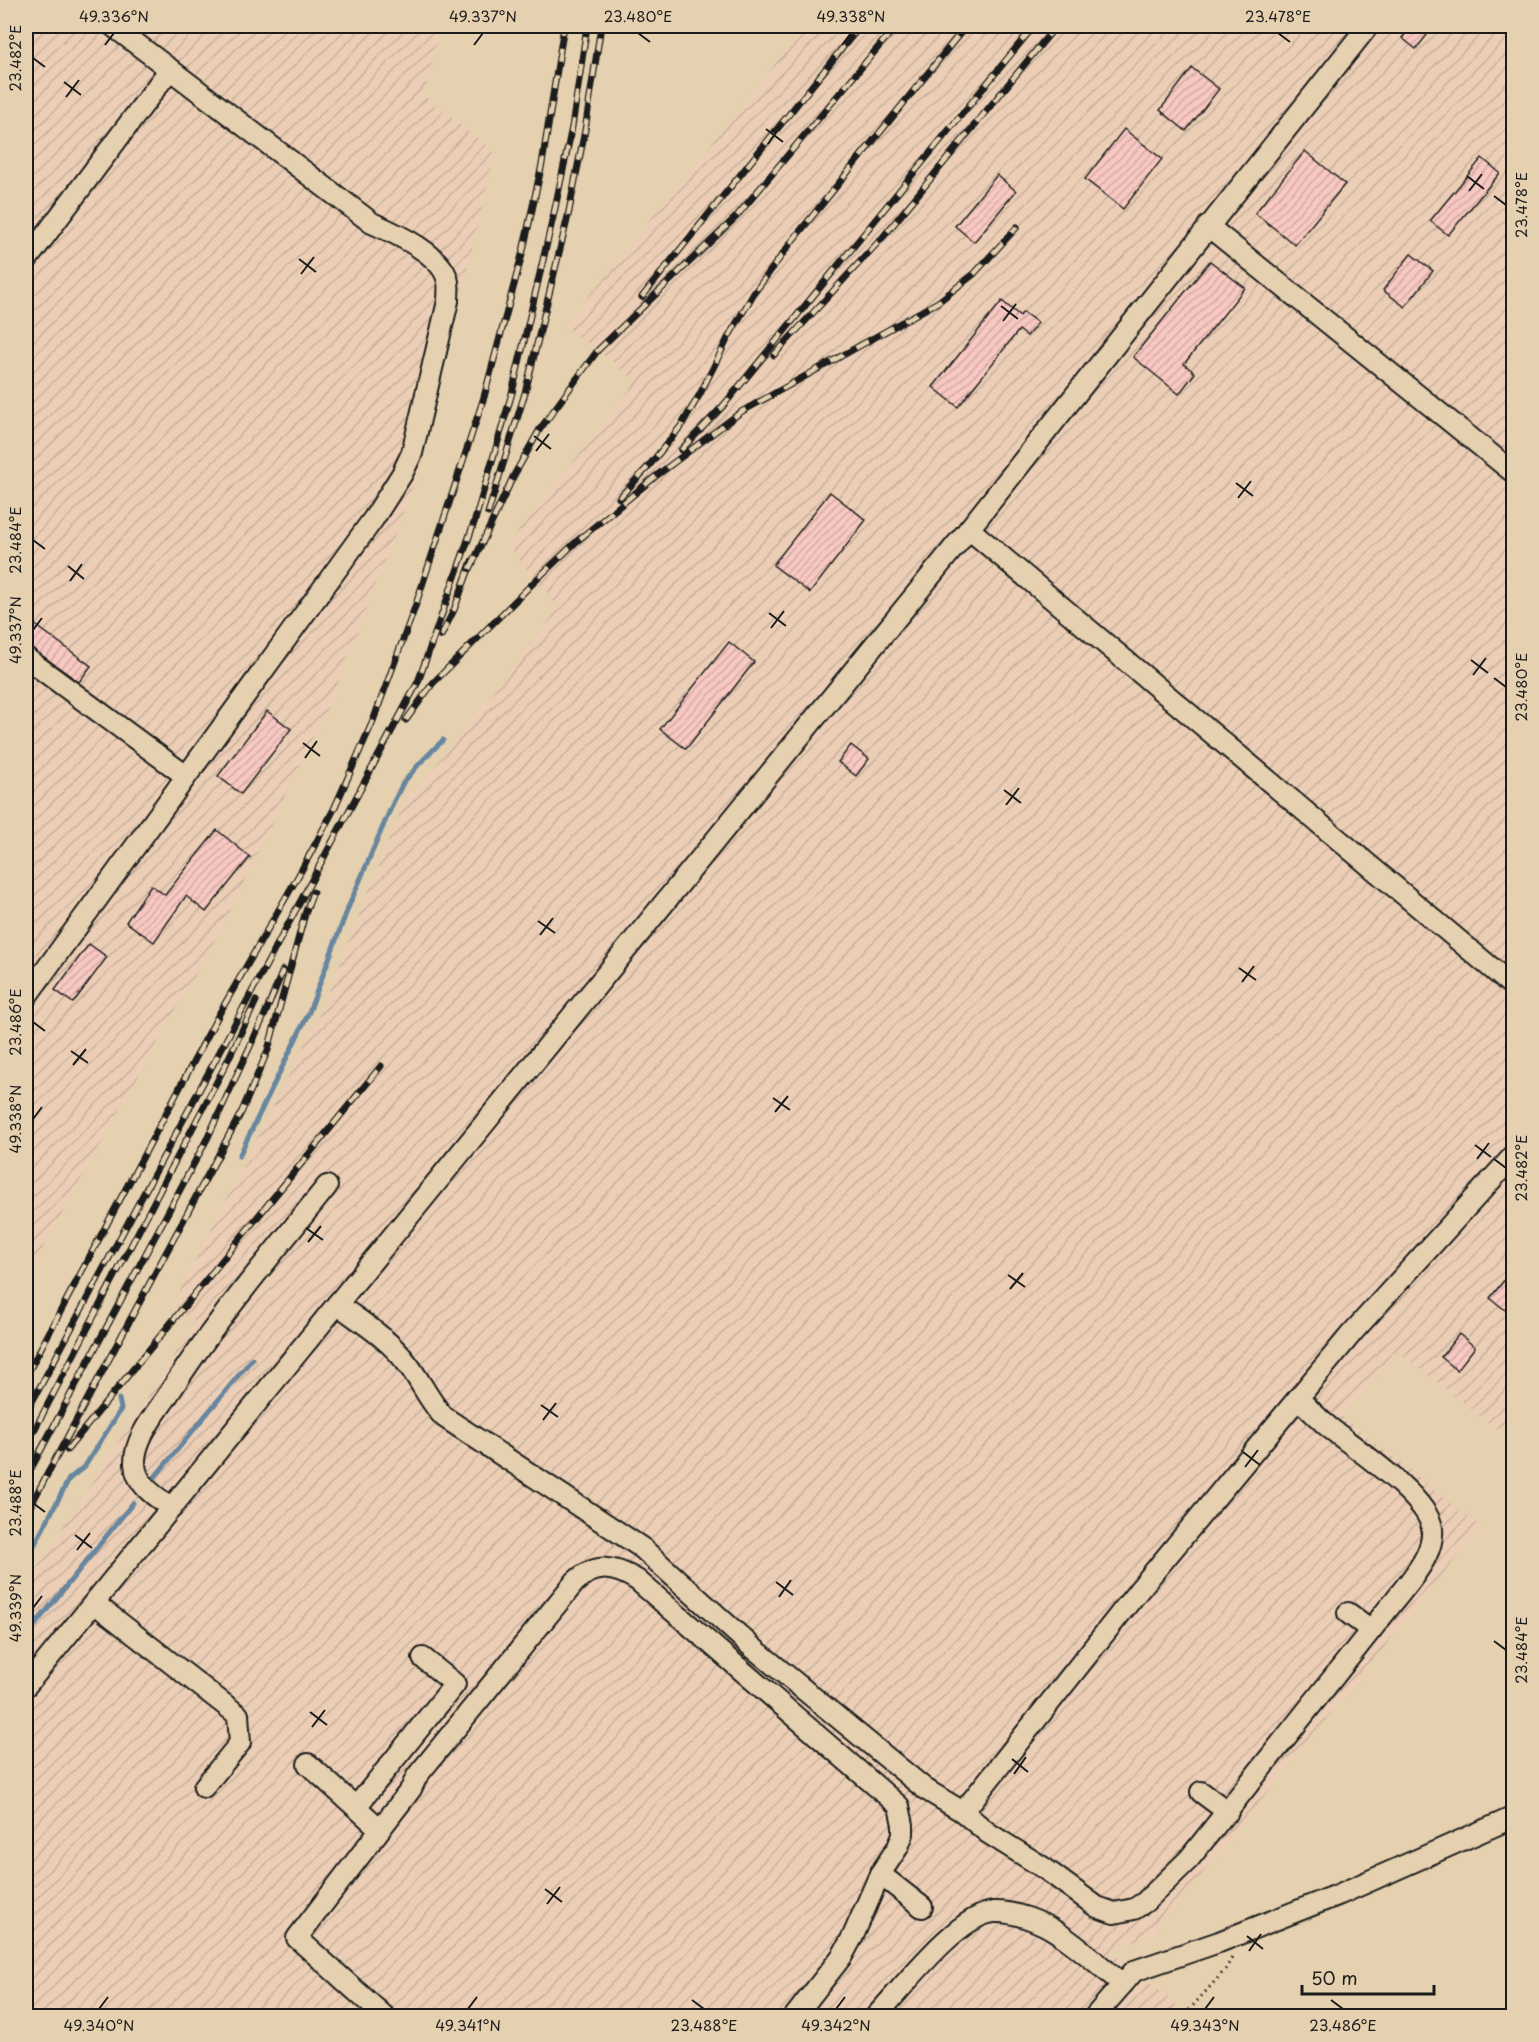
<svg xmlns="http://www.w3.org/2000/svg" width="1539" height="2042" font-family="'Playpen Sans',sans-serif">
	<defs>
		<pattern id="industrial-furrows" width="10" height="10" patternUnits="userSpaceOnUse" patternTransform="scale(1.5)"><rect width="10" height="10" fill="#ebceb5"/><path d="M-1 1l2-2M0 10L10 0M9 11l2-2" fill="none" stroke="#c9b09b"/></pattern>
		<pattern id="building-hatch" width="6" height="6" patternUnits="userSpaceOnUse" patternTransform="scale(1.5)"><rect width="6" height="6" fill="#f8c8c2"/><path d="M-1 1l2-2M0 6l6-6M5 7l2-2" fill="none" stroke="#d4aba6"/></pattern>
	</defs>
	<rect width="100%" height="100%" fill="#e5d1af"/>
	<filter id="ink" filterUnits="userSpaceOnUse"><feTurbulence type="fractalNoise" baseFrequency=".0167" numOctaves="2"/><feDisplacementMap in="SourceGraphic" scale="12" xChannelSelector="R" yChannelSelector="G"/><feConvolveMatrix kernelMatrix="1 2 1 2 8 2 1 2 1" color-interpolation-filters="sRGB"/></filter>
	<g filter="url(#ink)">
		<g fill="url(#industrial-furrows)">
			<path d="M26,26h414l-16,70 71,57 -76,317 -84,221 -113,236 -196,351z"/>
			<path d="M806,26h707v1385l-15,19 -101,-79 -55,66 139,110 -305,379 -17,15 1,9 -50,21 80,65h-1164v-432l170,-262 -24,-16 147,-290 87,-219 11,-8 142,-181 -51,-63 129,-164 -72,-55z"/>
		</g>
		<g fill="none" stroke-linecap="round" stroke-linejoin="round">
			<g stroke="#67869f" stroke-width="5">
				<path d="M239,1156l70,-144 39,-104 45,-105 10,-20 17,-20 23,-23"/>
				<path d="M154,1478l98,-119"/>
				<path d="M26,1561l43,-82 16,-13 36,-57 -2,-10"/>
				<path d="M26,1636l107,-133"/>
			</g>
		</g>
		<g fill="url(#building-hatch)" stroke="#1c1c1c" stroke-width="1.5">
			<path d="M1412,26h22l-18,23 -14,-11z"/>
			<path d="M1192,68l27,21 -33,42 -26,-21z"/>
			<path d="M1124,129l38,30 -39,50 -38,-30z"/>
			<path d="M1305,151l40,33 -50,61 -40,-32z"/>
			<path d="M1482,158l18,15 -52,62 -18,-14z"/>
			<path d="M997,175l19,16 -42,51 -19,-16z"/>
			<path d="M1411,254l22,17 -28,36 -22,-17z"/>
			<path d="M1210,261l35,27 -61,76 11,9 -16,21 -46,-37z"/>
			<path d="M1002,301l18,15 3,-4 15,11 -11,13 -8,-6 -61,77 -25,-20z"/>
			<path d="M830,492l36,28 -56,73 -37,-28z"/>
			<path d="M26,618l65,48 -12,16 -53,-38z"/>
			<path d="M729,642l25,20 -68,87 -26,-20z"/>
			<path d="M267,711l24,18 -50,65 -23,-18z"/>
			<path d="M851,745l18,14 -13,17 -18,-14z"/>
			<path d="M217,830l33,27 -44,55 -20,-16 -32,46 -28,-20 25,-37 14,10z"/>
			<path d="M89,944l18,13 -34,46 -18,-13z"/>
			<path d="M1514,1268v49l-24,-19z"/>
			<path d="M1459,1334l16,13 -18,23 -16,-13z"/>
		</g>
		<g fill="none" stroke-linecap="round" stroke-linejoin="round">
			<g stroke="#1c1c1c" stroke-width="24">
				<g id="minor">
					<path d="M1208,226l306,247"/>
					<path d="M26,261l144,-192"/>
					<path d="M969,529l545,458"/>
					<path d="M26,658l160,118"/>
					<path d="M26,997l348,-479 28,-44 10,-21 36,-152c0,-6 1,-13 0,-19 -4,-27 -53,-49 -76,-59l-259,-197"/>
					<path d="M337,1304c24,18 51,34 69,58 14,17 22,38 38,55l198,131 110,99 173,142 38,23 25,21 56,35 53,39 17,6 20,-4 11,-7 44,-43 221,-278c11,-15 24,-33 22,-53 -5,-33 -81,-82 -107,-104 -9,-8 -18,-17 -27,-26"/>
					<path d="M172,1508c-16,-11 -36,-23 -37,-44 -1,-24 18,-47 31,-66 47,-75 105,-142 161,-212"/>
					<path d="M94,1603l144,112 2,28 -36,44"/>
					<path d="M1348,1613l23,17"/>
					<path d="M26,1686l943,-1157 399,-503"/>
					<path d="M308,1764l72,65"/>
					<path d="M1201,1792l27,20"/>
					<path d="M356,1807l99,-123 -32,-26"/>
					<path d="M963,1812l176,-222 213,-257 162,-178"/>
					<path d="M880,1874l42,33"/>
					<path d="M384,2016l-87,-78 114,-149 6,-13 158,-194c21,-19 39,-16 62,-2l262,226 4,19v9l-5,13 -18,27 -27,62 -11,20 -47,60"/>
					<path d="M876,2016c26,-27 81,-101 118,-104 20,-1 48,10 64,21 23,15 43,34 65,51"/>
					<path d="M1095,2016l39,-45 85,-29 121,-48 174,-77"/>
				</g>
			</g>
			<path stroke="#1c1c1c" stroke-width="3" stroke-dasharray="1.5 4.5" stroke-linecap="butt" d="M1189,2010l36,-40 8,-14"/>
			<use href="#minor" stroke="#e5d1af" stroke-width="20"/>
			<g stroke="#1c1c1c" stroke-width="7">
				<g id="rail">
					<path d="M642,297l218,-271"/>
					<path d="M774,355l109,-118 173,-211"/>
					<path d="M681,450l42,-44 311,-380"/>
					<path d="M619,498l29,-31 33,-41 19,-32 29,-58 25,-43 39,-53 173,-214"/>
					<path d="M488,513l37,-120 43,-177 17,-86 16,-104"/>
					<path d="M470,569l43,-92 27,-48 58,-79 138,-133 160,-191"/>
					<path d="M441,636l13,-26 18,-49"/>
					<path d="M406,720l27,-37 102,-102 42,-40 79,-65 85,-64 197,-110 36,-28 43,-47"/>
					<path d="M26,1376l193,-362 82,-143 33,-62 39,-88 42,-114 69,-210 39,-146 19,-87 22,-138"/>
					<path d="M26,1413l392,-731 57,-162 37,-127 42,-180 18,-86 15,-101"/>
					<path d="M26,1446l198,-378 32,-67"/>
					<path d="M67,1450l314,-384"/>
					<path d="M26,1478l182,-341 58,-125 17,-42"/>
					<path d="M26,1514l216,-403 26,-61 37,-136 8,-22"/>
				</g>
			</g>
			<use href="#rail" stroke="#e5d1af" stroke-width="4.5" stroke-dasharray="14" stroke-linecap="butt"/>
		</g>
	</g>
	<path fill="none" stroke="#1c1c1c" stroke-width="2" d="M638,33l12,9M1278,33l12,9M105,45l9,-12M474,45l9,-12M842,45l9,-12M33,58l12,9M64,82l17,13M66,97l13,-17M766,129l17,13M768,144l12,-17M1467,176l17,13M1469,191l13,-17M1494,196l12,9M299,259l17,13M301,274l13,-17M1001,306l17,13M1003,321l13,-17M534,436l17,13M536,451l13,-17M1236,483l17,13M1238,498l13,-17M33,540l12,9M68,566l16,13M70,581l12,-17M769,613l17,13M771,628l13,-17M33,630l9,-12M1471,660l17,13M1473,675l13,-17M1494,678l12,9M303,743l17,13M305,758l12,-17M1004,790l17,13M1006,805l13,-17M538,921l17,12M540,935l13,-17M1239,968l17,12M1242,982l12,-16M33,1022l12,9M71,1051l17,12M73,1065l13,-16M773,1098l17,12M775,1112l13,-16M33,1119l9,-12M1475,1145l16,12M1477,1159l12,-16M1494,1159l12,9M306,1228l17,12M308,1242l13,-16M1008,1275l17,12M1010,1289l13,-16M541,1405l17,12M543,1420l13,-17M1243,1452l17,13M1245,1467l13,-17M33,1503l12,9M75,1535l17,13M77,1550l13,-17M776,1582l17,13M779,1597l12,-17M33,1608l9,-12M1494,1641l12,9M310,1712l17,13M312,1727l13,-17M1012,1759l16,13M1014,1774l12,-17M545,1889l17,13M547,1904l13,-17M1247,1936l16,13M1249,1951l12,-17M692,2000l12,9M1331,2000l12,9M99,2009l9,-12M468,2009l9,-12M836,2009l9,-12M1205,2009l9,-12"/>
	<rect width="1539" height="2042" fill="none" stroke="#e5d1af" stroke-width="66"/>
	<path d="M1302 1985v9h132v-9" fill="none" stroke="#1c1c1c" stroke-width="3"/>
	<text x="1311" y="1985" font-size="18" fill="#1c1c1c" stroke="#e5d1af" stroke-width="4.5" paint-order="stroke">50 m</text>
	<rect x="33" y="33" width="1473" height="1976" fill="none" stroke="#1c1c1c" stroke-width="2"/>
	<g font-size="15" text-anchor="middle" fill="#1c1c1c">
		<text x="114" y="22">49.336°N</text>
		<text x="483" y="22">49.337°N</text>
		<text x="638" y="22">23.480°E</text>
		<text x="851" y="22">49.338°N</text>
		<text x="1278" y="22">23.478°E</text>
		<text transform="translate(16 58) rotate(-90)" y="5">23.482°E</text>
		<text transform="translate(1522 205) rotate(-90)" y="5">23.478°E</text>
		<text transform="translate(16 540) rotate(-90)" y="5">23.484°E</text>
		<text transform="translate(16 630) rotate(-90)" y="5">49.337°N</text>
		<text transform="translate(1522 687) rotate(-90)" y="5">23.480°E</text>
		<text transform="translate(16 1022) rotate(-90)" y="5">23.486°E</text>
		<text transform="translate(16 1119) rotate(-90)" y="5">49.338°N</text>
		<text transform="translate(1522 1168) rotate(-90)" y="5">23.482°E</text>
		<text transform="translate(16 1503) rotate(-90)" y="5">23.488°E</text>
		<text transform="translate(16 1608) rotate(-90)" y="5">49.339°N</text>
		<text transform="translate(1522 1650) rotate(-90)" y="5">23.484°E</text>
		<text x="99" y="2031">49.340°N</text>
		<text x="468" y="2031">49.341°N</text>
		<text x="704" y="2031">23.488°E</text>
		<text x="836" y="2031">49.342°N</text>
		<text x="1205" y="2031">49.343°N</text>
		<text x="1343" y="2031">23.486°E</text>
	</g>
</svg>
